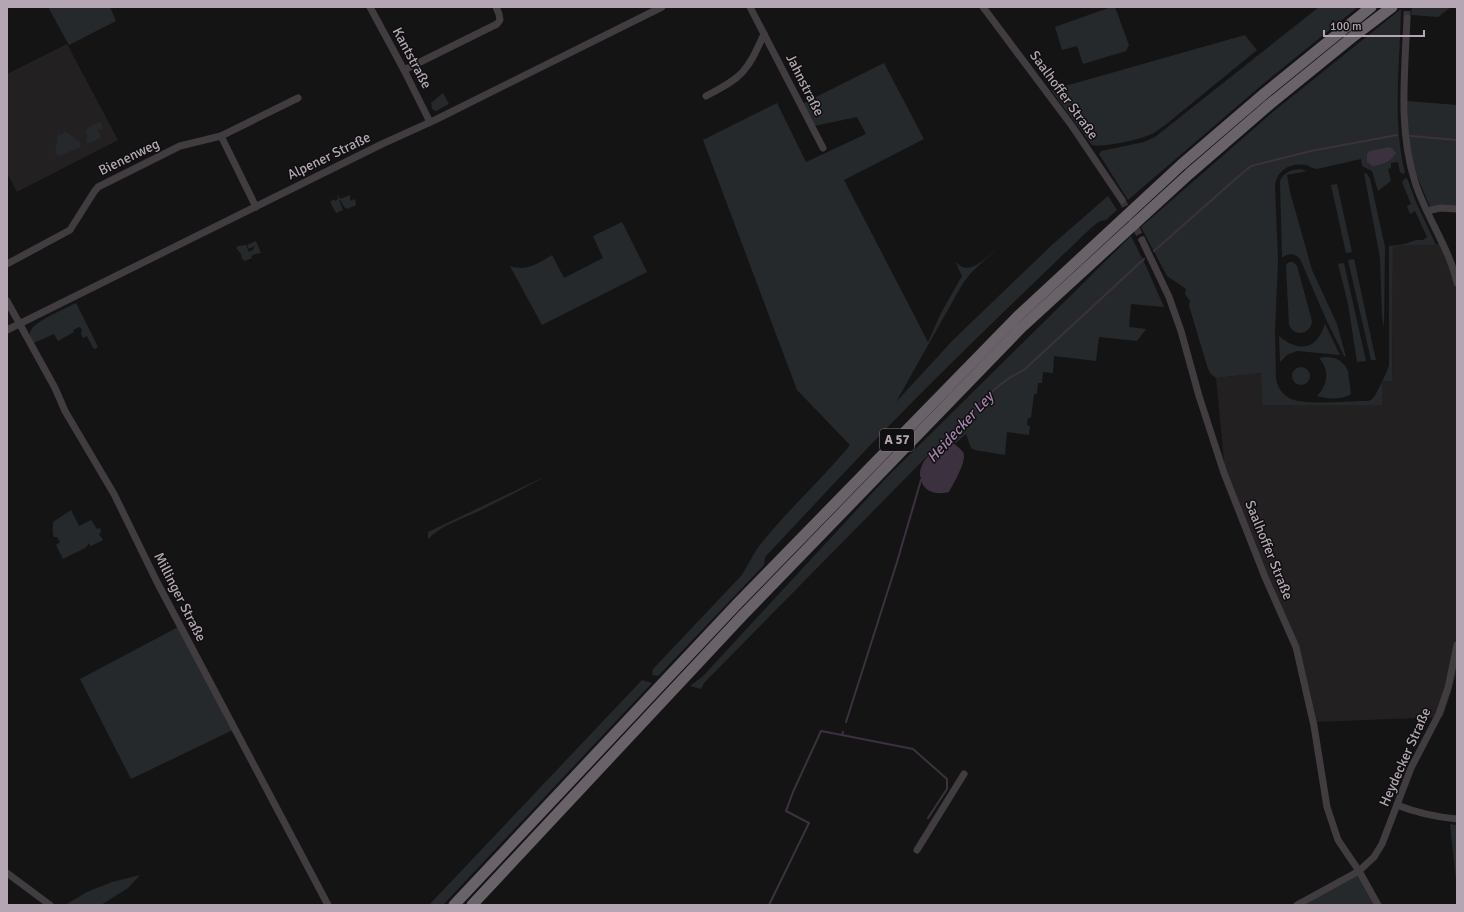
<svg xmlns="http://www.w3.org/2000/svg" width="1464" height="912" font-family="Signika,sans-serif">
	<rect width="100%" height="100%" fill="#151415"/>
	<g fill="#222021">
		<path d="M67,44l51,96 -101,52 -10,-19v-99z"/>
		<path d="M1445,240l12,28v404l-14,45 -128,5 -17,-72 -73,-178 -9,-94 45,-5 1,32h120v-24h10l1,-135 42,-1z"/>
	</g>
	<g fill="#25292c" fill-rule="evenodd">
		<path d="M48,7h62l6,14 -47,24z"/>
		<path d="M1111,7h4l14,38 -3,6 -43,13 -6,-18 -15,4 -7,-23z"/>
		<path d="M1319,7h39l-95,77 -135,116 -29,-46 2,-3 43,-9 11,-5z"/>
		<path d="M1412,7h39l-13,10 -27,-2z"/>
		<path d="M1401,9c-1,54 -9,111 4,164l-2,1 -3,-2 -2,-10 -7,1v5l-3,1 3,12 -13,10 -6,-20 -10,-5 -1,-7c-15,3 -29,7 -44,10 -4,0 -7,-3 -11,-4 -15,-3 -29,5 -31,20l3,76 -3,69 1,48c1,8 5,15 13,20 14,8 58,3 75,3 3,0 7,0 9,-3 3,-2 15,-28 16,-33v-119l16,-2 11,-4h7l4,-3 -12,-26 -5,3 -3,-8 4,-2 -9,-22 2,-3 3,-1 9,24 20,43 -43,1 -1,135h-10v24h-120l-1,-32 -45,5 -5,-4 -3,-5 -19,-63 1,-5 -5,-7 1,-5 -19,-13 -26,-49 133,-116zM1388,147l6,3 1,6c-8,7 -16,8 -26,8l-2,-6 2,-7z"/>
		<path d="M1245,35l12,15 -93,76c-4,2 -7,5 -10,7 -11,6 -51,15 -62,12l-41,-55z"/>
		<path d="M884,63l40,76 -80,41 84,162 13,-29 21,-37 -6,-13h1c13,14 29,-6 40,-15l-26,25 -8,10 -67,119 57,-62 100,-96 55,-48 9,14 -11,10 -6,1 -8,6c-71,68 -142,136 -210,206 -40,41 -78,83 -117,124l-1,8 -101,106 -5,5 -6,-1 1,-6 88,-93c8,-12 13,-25 23,-36 27,-33 59,-62 86,-95l-53,-55 -94,-250 74,-37 29,59 60,-28 -9,-17 -43,9 -12,-22z"/>
		<path d="M443,93l6,11 -13,7 -3,-1 -2,-4 1,-1 -1,-2z"/>
		<path d="M1407,101l50,4v106h-25l-17,-39 -6,-26z"/>
		<path d="M101,122l2,6 -6,2 3,3v5l-10,5 -4,-1 2,-8h-2l1,-6 8,-4z"/>
		<path d="M65,131l16,12 -1,1 1,3 -22,9 -4,-2 3,-20 4,1z"/>
		<path d="M1300,169l7,2 -20,4 3,17 22,78 25,54 9,33 -2,-1 -18,-37 -26,-60c-5,-6 -12,-6 -18,-1l-2,-77c4,-9 11,-11 20,-12z"/>
		<path d="M1364,173l3,1 3,5 15,68 -1,81 -2,-12 -2,-58z"/>
		<path d="M1337,184l15,68 -6,1 -15,-68z"/>
		<path d="M337,194l3,5 10,-4v6l5,-2 1,6 -9,4 -3,-2 -3,-6 -2,-1 4,10 -7,3 -6,-11 4,-3 1,2 3,-2z"/>
		<path d="M622,222l25,50 -105,53 -32,-59c16,6 29,-3 42,-11l12,23 39,-20 -10,-22z"/>
		<path d="M1131,236l14,28 19,43 -33,-3 -2,23 17,2 -9,12 -38,-4 -3,24 -42,-5 -1,17 -10,-1 -1,11h-4l-1,11h-3l-3,24h-3l-1,7 3,1 -1,9 -22,-3 -2,23 -30,-5 -4,-2 -5,-14 -10,9 -9,-7 -243,247 -3,6 -11,-3 13,-10 184,-199z"/>
		<path d="M256,241l5,12 -6,1 -4,2 1,2 -7,3 -3,-2 -1,-5 -5,-6 2,-2 8,-1 3,7 5,-3 -1,-1 3,-3 -7,4 -2,-4z"/>
		<path d="M1354,259l19,88 3,13h-5l-23,-100z"/>
		<path d="M1289,262h4l4,4 15,55c-1,13 -17,17 -23,4l-3,-58v-2z"/>
		<path d="M1344,263l22,98 -9,1 -9,-58 -10,-40z"/>
		<path d="M76,303l22,44 -3,2 -2,-1 -6,-12 -4,2 -2,-4 1,-5 -3,-2 -6,3 1,2 -16,9 -4,-7 -20,9c-2,-3 -5,-7 -4,-11 4,-11 35,-23 46,-29z"/>
		<path d="M1325,324l15,31 -43,-4 -10,4 -7,7 -1,-26c20,17 38,14 46,-12z"/>
		<path d="M1325,357c12,0 18,4 23,14l3,23c-9,6 -24,5 -34,2 11,-11 13,-26 2,-38z"/>
		<circle cx="1301" cy="376" r="9"/>
		<path d="M546,476c-23,13 -46,25 -69,36 -16,7 -36,14 -49,27v-7z"/>
		<path d="M71,510l8,16 12,-6 6,9 3,-1 1,4 -2,2 4,6 -12,6 -3,-3v2l-3,3 -22,11 -7,-14 4,-3 -3,-5h-3c-2,-3 -1,-11 -1,-15z"/>
		<path d="M180,626l55,103 -104,50 -51,-100z"/>
		<path d="M642,680l10,3 -209,222h-14z"/>
		<path d="M1450,824l7,1v64z"/>
		<path d="M1359,871l19,34h-81z"/>
		<path d="M140,875l-12,13 -27,17h-36l22,-13 25,-10z"/>
	</g>
	<g fill="#3c313e">
		<path d="M1388,147l4,1 4,5c-3,8 -16,13 -24,13l-5,-4v-8l2,-3z"/>
		<path d="M949,439c4,4 10,8 14,13 5,8 -10,32 -14,40 -24,6 -36,-12 -23,-32 5,-8 16,-15 23,-21z"/>
	</g>
	<g fill="none" stroke-linecap="round" stroke-linejoin="round">
		<g stroke="#3c313e" stroke-width="2">
			<path d="M1411,136l46,4"/>
			<path d="M1154,251l86,-76 11,-9 60,-15 86,-16"/>
			<path d="M921,476c-1,-18 18,-26 28,-38 17,-21 37,-44 59,-59 5,-4 11,-6 16,-9l120,-111"/>
			<path d="M846,722l51,-160 24,-82"/>
			<path d="M842,735l71,14 34,30v10l-19,29"/>
			<path d="M769,905l40,-82 -23,-12 7,-19 28,-61 21,4 1,-3"/>
		</g>
		<g stroke="#353135" stroke-width="7" stroke-dasharray="7 3.5" stroke-linecap="butt">
			<path d="M1407,18v-11"/>
			<path d="M1122,200l20,40"/>
		</g>
		<g stroke="#413c40" stroke-width="7">
			<path d="M370,7l34,63 26,52"/>
			<path d="M750,7l73,141"/>
			<path d="M983,7l89,119 50,74"/>
			<path d="M1407,18c-2,54 -9,111 8,164 11,35 34,65 42,101"/>
			<path d="M404,70l93,-46 3,-4 -1,-6 -3,-7"/>
			<path d="M706,96c37,-19 41,-24 58,-62"/>
			<path d="M221,136l35,71"/>
			<path d="M1427,211l13,-3 17,1"/>
			<path d="M1142,240l27,57 12,34 18,65 25,77 41,104 31,70 18,79 13,81 11,33 21,31 19,34"/>
			<path d="M7,264l63,-34 24,-38 4,-5 82,-41 41,-10 77,-38"/>
			<path d="M7,301l48,87 10,23 49,83 43,88 171,323"/>
			<path d="M7,330l375,-186 53,-24 227,-113"/>
			<path d="M1397,805c20,8 39,12 60,14"/>
			<path d="M917,850l47,-76"/>
			<path d="M7,873l43,32"/>
			<path d="M1297,905l62,-34 15,-14 8,-13 29,-76 28,-54 9,-26 9,-43"/>
		</g>
		<g stroke="#6a6269" stroke-width="11">
			<path d="M454,905l283,-301 280,-287 164,-152 84,-72 106,-86"/>
			<path d="M472,905l271,-290 278,-287 168,-154 81,-70 85,-69 37,-28"/>
		</g>
	</g>
	<g text-anchor="middle" dominant-baseline="central" stroke-width="3" stroke-linejoin="round" paint-order="stroke">
		<rect fill="#100f10" stroke="#837982" stroke-width="1" x="880" y="429" width="34" height="22" rx="3"/>
		<g font-size="13" font-weight="bold" fill="#b4a7b3">
			<text x="897" y="440">A 57</text>
		</g>
		<g font-size="14" fill="#b4a7b3" stroke="#100f10">
			<text transform="translate(412 58) rotate(62)">Kantstraße</text>
			<text transform="translate(805 85) rotate(63)">Jahnstraße</text>
			<text transform="translate(1064 95) rotate(54)">Saalhoffer Straße</text>
			<text transform="translate(329 156) rotate(-26)">Alpener Straße</text>
			<text transform="translate(129 157) rotate(-26)">Bienenweg</text>
			<text transform="translate(1269 550) rotate(68)">Saalhoffer Straße</text>
			<text transform="translate(180 597) rotate(63)">Millinger Straße</text>
			<text transform="translate(1405 757) rotate(-66)">Heydecker Straße</text>
		</g>
		<g font-size="15" font-style="italic" fill="#a482ab" stroke="#100f10">
			<text transform="translate(960 427) rotate(-47)">Heidecker Ley</text>
		</g>
	</g>
	<rect width="1464" height="912" fill="none" stroke="#b4a7b3" stroke-width="16"/>
	<path d="M1324 30v6h100v-6" fill="none" stroke="#b4a7b3" stroke-width="2"/>
	<text x="1330" y="30" font-size="12" fill="#b4a7b3" stroke="#100f10" stroke-width="3" paint-order="stroke">100 m</text>
</svg>
